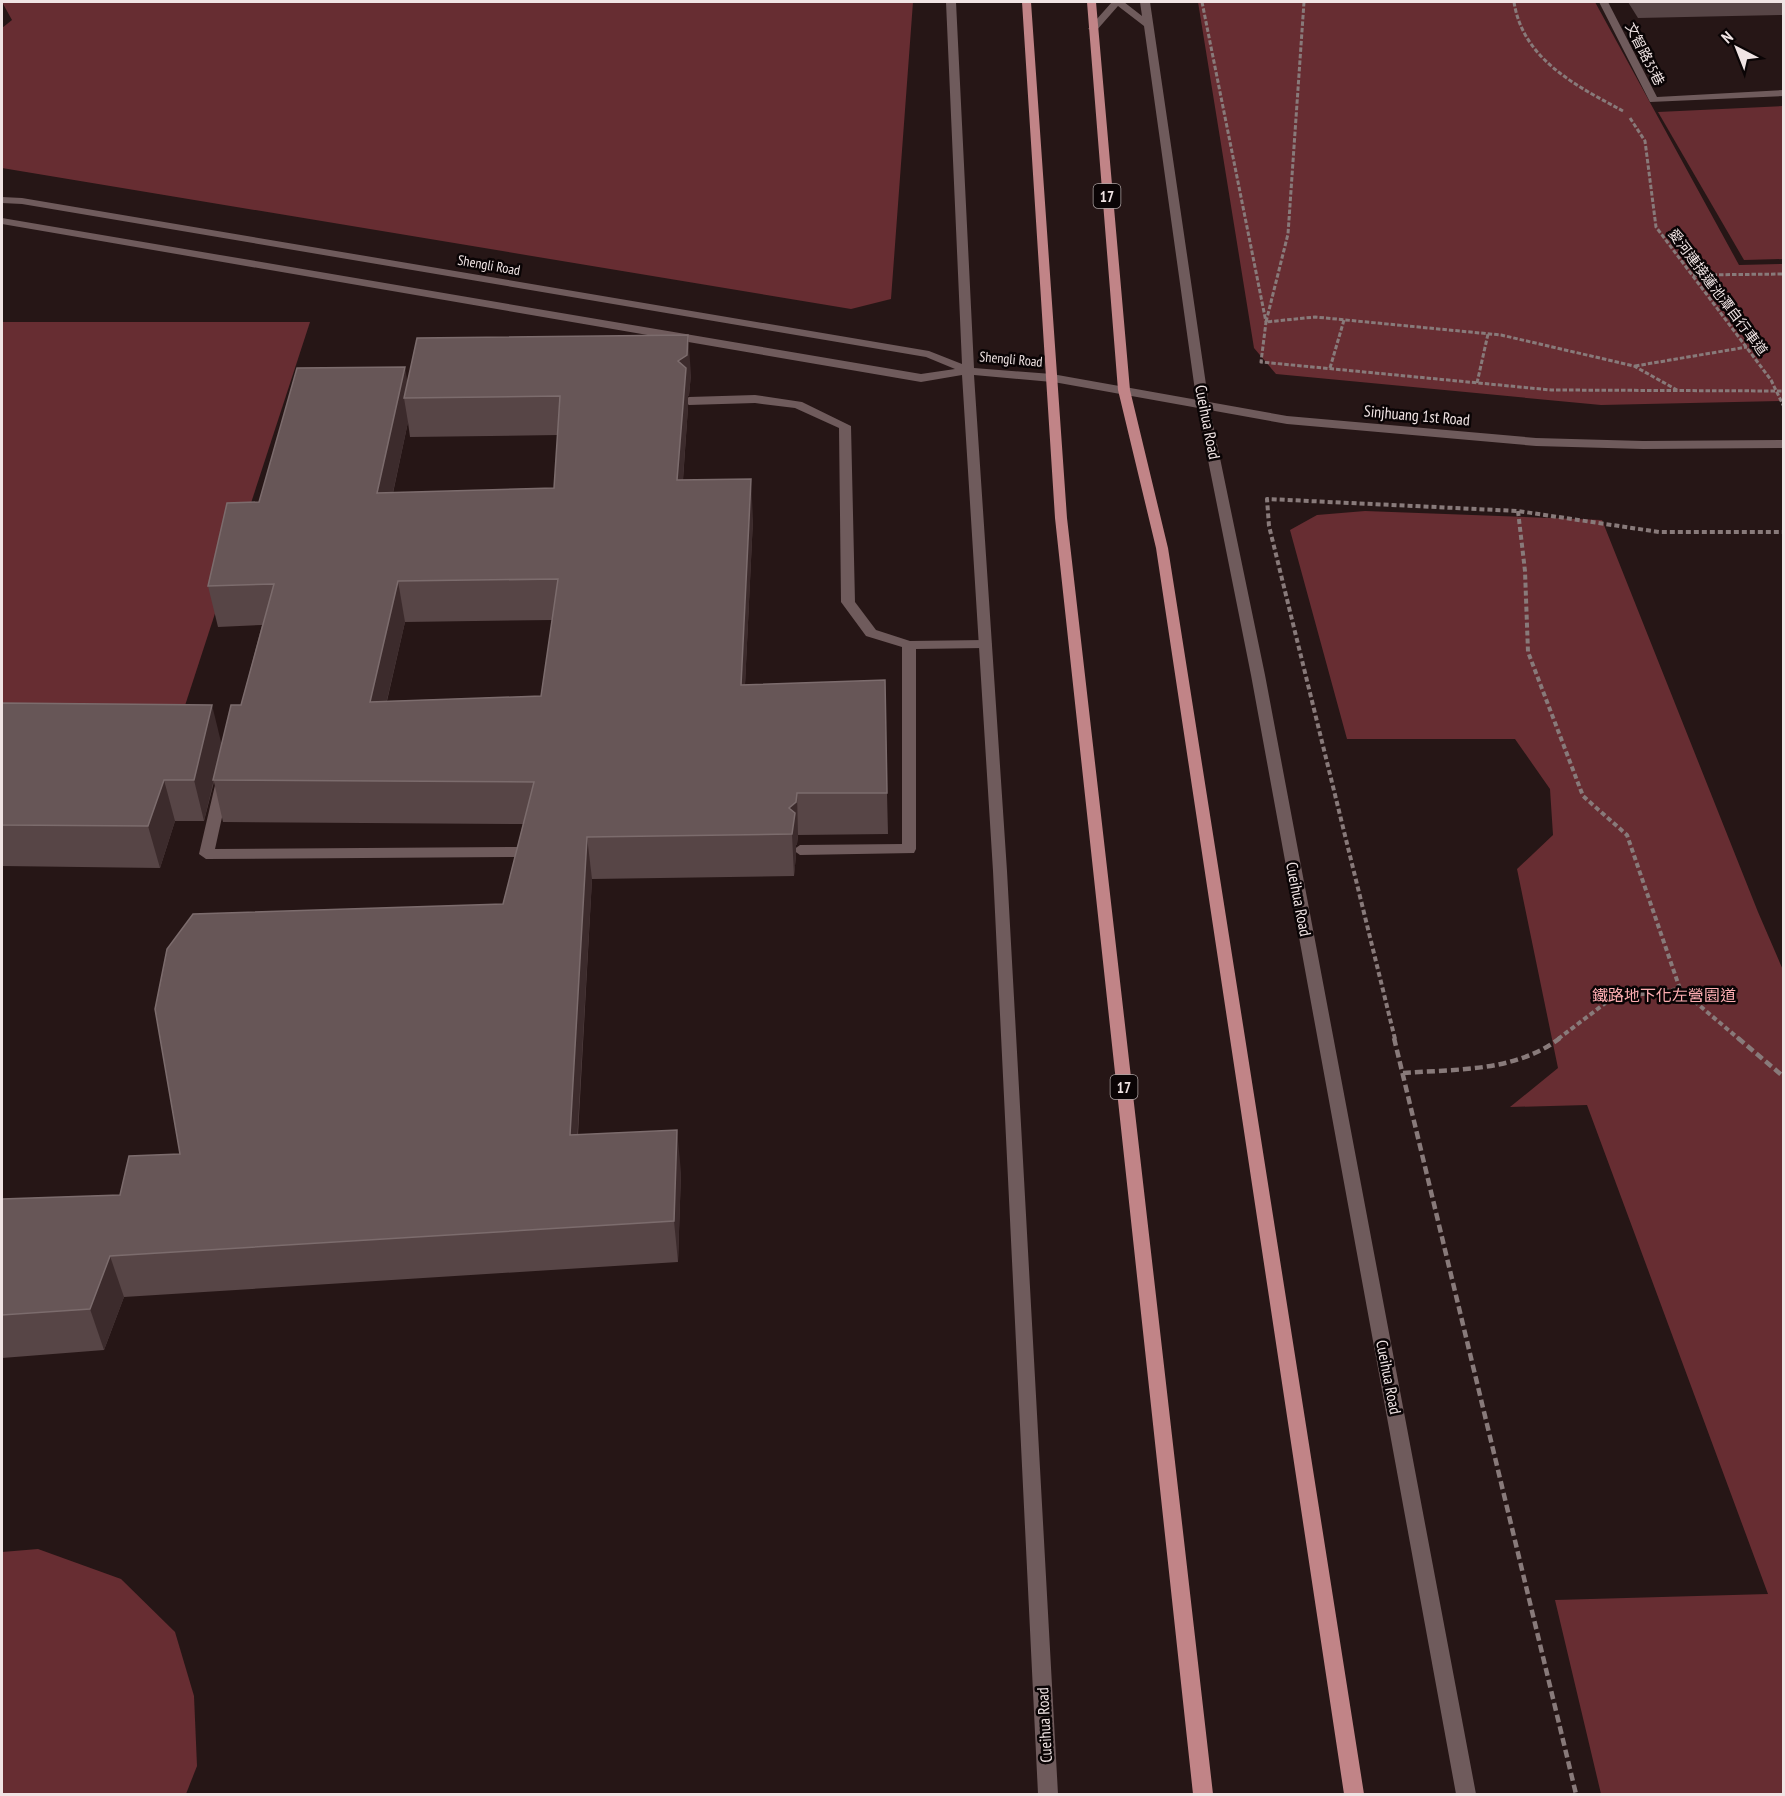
<svg xmlns="http://www.w3.org/2000/svg" width="1785" height="1796" font-family="'PT Sans Narrow','Noto Sans TC',sans-serif">
	<rect width="100%" height="100%" fill="#261616"/>
	<g fill="#672d32">
		<path d="M2,2h911l-22,297 -40,10 -849,-141v-140l10,-8z"/>
		<path d="M1198,2h397l144,263 44,-1v137l-182,4 -325,-31 -22,-26z"/>
		<path d="M1783,106v153l-39,1 -86,-148z"/>
		<path d="M2,322h308l-132,405h-176z"/>
		<path d="M1365,511l237,9 156,392 25,58v824h-182l-46,-194 213,-6 -181,-489 -77,2 48,-39 -41,-199 36,-34 -3,-46 -35,-50h-168l-57,-209 27,-15z"/>
		<path d="M38,1549l83,30 54,53 19,64 3,70 -11,28h-184v-242z"/>
	</g>
	<g fill="none" stroke-linecap="round" stroke-linejoin="round">
		<g stroke="#887a7a" stroke-width="3" stroke-dasharray="4.5 2" stroke-linecap="butt">
			<path d="M1202,2l64,320 -5,40 290,28 233,1"/>
			<path d="M1304,2l-16,232 -22,88 49,-5 186,18 133,31 43,24"/>
			<path d="M1514,2c9,58 63,84 109,109"/>
			<path d="M1630,118l15,23 11,86 115,153 13,27"/>
			<path d="M1693,275l91,-1"/>
			<path d="M1635,366l112,-19"/>
			<path d="M1330,368l14,-48"/>
			<path d="M1477,383l11,-49"/>
		</g>
		<g stroke="#887a7a" stroke-width="4" stroke-dasharray="5 3" stroke-linecap="butt">
			<path d="M1518,511l7,60 3,81 55,144 44,39 53,154 59,50"/>
			<path d="M1395,1039l-126,-513 -2,-27 251,12 141,21h125"/>
			<path d="M1558,1039l54,-41 68,-9"/>
		</g>
		<g stroke="#887a7a" stroke-width="4.5" stroke-dasharray="8 4" stroke-linecap="butt">
			<path d="M1394,1038l182,756"/>
			<path d="M1738,1038l46,39"/>
			<path d="M1403,1073c54,-4 113,-1 157,-35"/>
		</g>
		<g fill="#6f5b5c" fill-rule="evenodd">
			<path d="M1599,2h9l49,95 127,-7v6l-134,6z"/>
			<path d="M755,395l47,7 49,24 4,176 21,28 34,11 75,-1 7,4 -7,4 -69,1v200l-2,4 -114,2 -7,-5 7,-5 102,-1v-197l-36,-11 -25,-34 -2,-174 -44,-20 -40,-5 -66,2 -6,-4 6,-4z"/>
			<path d="M223,776l7,5 -15,68 308,-2 7,5 -7,5 -317,2 -7,-5 17,-73z"/>
		</g>
		<g fill="#6f5b5c" fill-rule="evenodd">
			<path d="M946,2h10l18,366 78,6 6,4 -6,4 -78,-7 33,496 51,923h-20l-45,-923 -31,-496 -41,7 -919,-158v-6l919,156 34,-5 -29,-12 -904,-153 -20,-1v-6l20,1 907,153 33,13z"/>
			<path d="M1112,2h12l18,14 -2,-14h10l59,403 56,270 211,1119h-20l-205,-1119 -54,-270 -53,-379 -26,-20 -22,25 -8,-2z"/>
		</g>
		<path fill="#6f5b5c" fill-rule="evenodd" d="M1052,374l235,42 249,22 107,3 141,-1v8l-141,1 -107,-3 -249,-22 -239,-43v-6z"/>
		<g fill="#c18487" fill-rule="evenodd">
			<path d="M1022,2h9l36,516 146,1276h-20l-138,-1276z"/>
			<path d="M1087,2h9l34,388 38,158 196,1246h-20l-188,-1246 -38,-158z"/>
		</g>
	</g>
	<g fill="#574546" fill-rule="evenodd">
		<path d="M1628,2h156v13l-146,3z"/>
		<path d="M691,374l-2,21 -1,1v11l-5,73 70,39 -8,166 142,108 1,41 -90,1 -1,9 -1,1v10l-2,21 -202,3 -14,256 103,37 -3,90 -554,35 -20,53 -102,8v-159l118,-4 60,-41 323,-250 20,-80 -300,-2 -9,-40 -10,39h-29l-15,47 -158,-2v-163l219,41 20,-39 21,-80 -44,2 -10,-41 51,-84 149,-120zM408,422l2,15 148,-2 -4,53 -161,5zM552,620l-11,76 -154,5 18,-79z"/>
	</g>
	<g fill="#3c2b2c">
		<path d="M688,335l3,39 -2,21 -1,1v11l-8,113 -3,-40 1,-119z"/>
		<path d="M405,367l5,31h-6l4,24 -24,112 -7,-41z"/>
		<path d="M751,479l2,40 -10,207 -2,-41z"/>
		<path d="M398,581l7,41 -28,121 -7,-41z"/>
		<path d="M212,705l10,41 -18,75 -10,-41z"/>
		<path d="M164,780l11,41 -15,47 -12,-42z"/>
		<path d="M797,793l1,42 -1,9 -1,1v10l-2,21 -2,-42 -3,-26z"/>
		<path d="M587,837l5,42 -17,298 -5,-42z"/>
		<path d="M677,1130l4,42 -3,90 -4,-41z"/>
		<path d="M110,1256l14,41 -20,53 -14,-41z"/>
	</g>
	<g fill="#675657" stroke="#7c6c6d" stroke-width="1.5" fill-rule="evenodd">
		<path d="M688,335l-1,20 -9,6 8,7 -9,112 74,-1 -10,206 144,-5 2,113h-90l-1,9 -7,6 6,5 -3,21 -205,3 -17,298 107,-5 -3,91 -564,35 -20,53 -88,6v-116l118,-4 9,-39 51,-2 -25,-145 12,-60 26,-35 310,-10 31,-122 -321,-2 18,-75h10l33,-121 -66,2 19,-83 32,-1 38,-134 108,-1 -28,126 177,-5 6,-92 -156,2 13,-60zM558,579l-17,117 -171,6 28,-121z"/>
		<path d="M2,703l210,2 -18,75h-30l-16,46 -146,-1z"/>
	</g>
	<g text-anchor="middle" dominant-baseline="central" stroke-width="5" stroke-linejoin="round" paint-order="stroke">
		<g font-size="14" fill="#f0e4e4" stroke="#0a0405">
			<text transform="translate(1645 54) rotate(63)">文智路35巷</text>
			<text transform="translate(489 265) rotate(10)">Shengli Road</text>
			<text transform="translate(1718 292) rotate(53)">愛河連接蓮池潭自行車道</text>
			<text transform="translate(1011 359) rotate(5)">Shengli Road</text>
		</g>
		<g fill="#0a0405" stroke="#aba1a1" stroke-width="1.5">
			<rect x="1093.5" y="184" width="27" height="24" rx="4.5"/>
			<rect x="1110.5" y="1075" width="27" height="24" rx="4.5"/>
		</g>
		<g font-size="15" font-weight="bold" fill="#f0e4e4">
			<text x="1107" y="196">17</text>
			<text x="1124" y="1087">17</text>
		</g>
		<g font-size="16" fill="#f0e4e4" stroke="#0a0405">
			<text transform="translate(1417 415) rotate(5)">Sinjhuang 1st Road</text>
			<text transform="translate(1208 422) rotate(79)">Cueihua Road</text>
			<text transform="translate(1299 899) rotate(79)">Cueihua Road</text>
			<text transform="translate(1389 1377) rotate(79)">Cueihua Road</text>
			<text transform="translate(1044 1725) rotate(-93)">Cueihua Road</text>
		</g>
		<g font-size="16" fill="#feaeb2" stroke="#0a0405">
			<text x="1664" y="995">鐵路地下化左營園道</text>
		</g>
	</g>
	<rect width="1785" height="1796" fill="none" stroke="#f0e4e4" stroke-width="6"/>
	<g transform="translate(1737 48) rotate(318)" stroke="#0a0405" stroke-width="4.5" paint-order="stroke">
	<path d="M0-4.5L10 22L0 15L-10 22Z" fill="#f0e4e4"/>
	<text y="-9" font-size="16" font-weight="bold" text-anchor="middle" fill="#f0e4e4">N</text>
	</g>
</svg>
